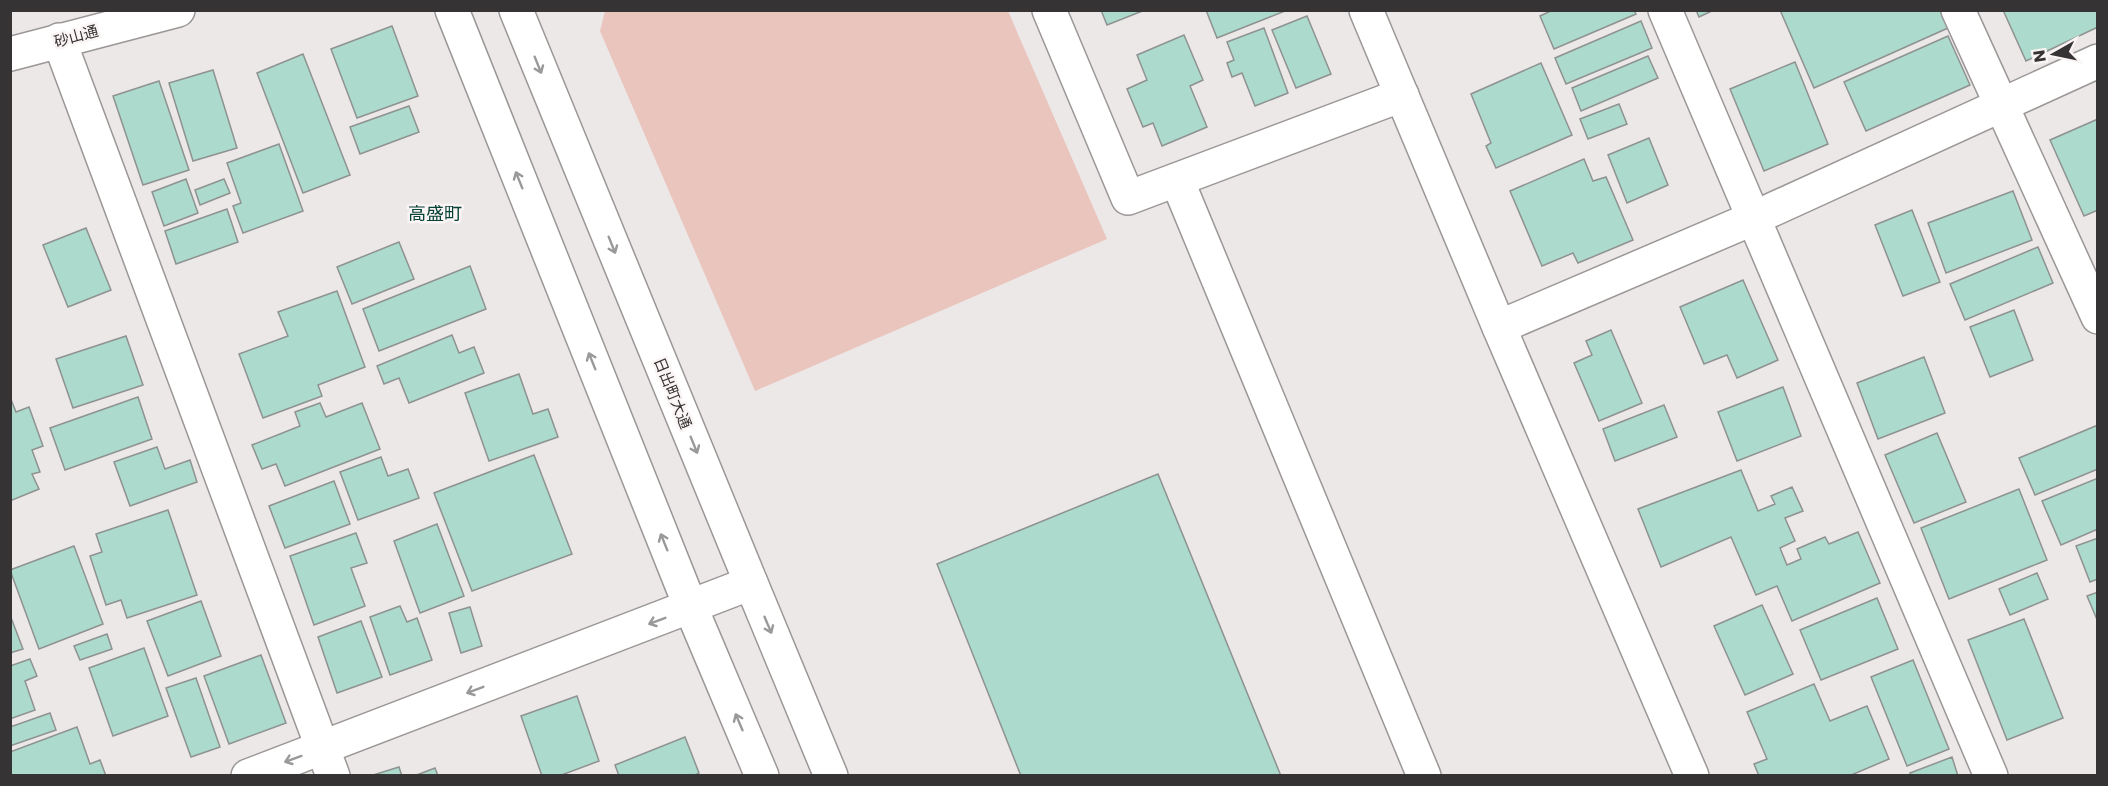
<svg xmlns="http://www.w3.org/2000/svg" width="2108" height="786" font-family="Poppins,'Noto Sans JP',sans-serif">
	<rect width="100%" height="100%" fill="#ece8e7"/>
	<path fill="#eac5be" d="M605,11h403l99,228 -352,152 -155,-360z"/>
	<g fill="#acdacd" stroke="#8e9291" stroke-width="1.5">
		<path d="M1101,10h44l-38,15z"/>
		<path d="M1206,10h79v1l-68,27z"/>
		<path d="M1553,10h81l2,4 -82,35 -14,-33z"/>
		<path d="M1696,10h18l-15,7z"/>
		<path d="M1780,10h160l8,18 -134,60z"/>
		<path d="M2003,10h95v17l-72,34z"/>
		<path d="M1307,16l24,58 -35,14 -24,-58z"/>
		<path d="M1641,21l11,27 -86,36 -11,-26z"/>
		<path d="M392,26l26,70 -61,22 -26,-69z"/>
		<path d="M1264,28l24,65 -33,13 -13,-33 -10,4 -5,-14 7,-3 -7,-18z"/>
		<path d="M1184,35l19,45 -13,6 17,41 -45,19 -9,-23 -10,4 -16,-38 20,-9 -10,-25z"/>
		<path d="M1948,36l22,49 -104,46 -22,-49z"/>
		<path d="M303,54l47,121 -47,18 -46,-120z"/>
		<path d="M1648,56l10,22 -77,33 -9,-23z"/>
		<path d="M1795,62l33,82 -64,27 -34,-82z"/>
		<path d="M1541,63l31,72 -76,33 -10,-22 5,-3 -20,-49z"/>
		<path d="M213,70l24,78 -44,13 -24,-78z"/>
		<path d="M159,81l30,89 -46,15 -30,-89z"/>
		<path d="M1619,104l8,20 -39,15 -8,-20z"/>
		<path d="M409,106l10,26 -59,22 -10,-27z"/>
		<path d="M2098,119v91l-14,6 -34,-76z"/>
		<path d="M1649,138l19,47 -41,18 -19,-48z"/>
		<path d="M279,144l24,67 -60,22 -10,-27 8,-3 -14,-40z"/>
		<path d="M1584,159l9,22 13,-4 27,63 -55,23 -5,-10 -31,13 -32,-75z"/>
		<path d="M186,179l12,34 -34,13 -12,-34z"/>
		<path d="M224,179l6,14 -30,12 -5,-15z"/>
		<path d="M2013,191l19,49 -86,33 -18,-50z"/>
		<path d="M227,209l11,33 -62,22 -11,-33z"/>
		<path d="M1912,210l28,72 -37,14 -28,-71z"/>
		<path d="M86,228l25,62 -43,17 -25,-62z"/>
		<path d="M399,242l15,37 -62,25 -15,-37z"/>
		<path d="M2038,247l15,36 -88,37 -15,-36z"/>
		<path d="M470,266l16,43 -107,42 -16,-42z"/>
		<path d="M1743,280l35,80 -41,18 -10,-23 -23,9 -24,-57z"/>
		<path d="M337,291l28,76 -47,18 4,11 -59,22 -24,-64 49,-18 -10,-24z"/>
		<path d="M2014,310l19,50 -43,17 -20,-50z"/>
		<path d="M1611,330l31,73 -43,18 -25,-58 18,-8 -6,-14z"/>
		<path d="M452,335l7,18 15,-6 10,26 -75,30 -10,-25 -15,6 -7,-18z"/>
		<path d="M126,336l17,49 -70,23 -17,-49z"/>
		<path d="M1924,357l21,56 -67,26 -21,-56z"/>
		<path d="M519,374l14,40 15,-5 10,28 -69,24 -24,-68z"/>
		<path d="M1783,387l18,49 -64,25 -19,-49z"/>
		<path d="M10,397l6,15 13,-5 14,39 -11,4 8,22 -8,2 7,15 -29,12z"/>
		<path d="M138,397l14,42 -87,31 -15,-42z"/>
		<path d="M320,403l6,14 36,-14 18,46 -95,37 -9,-22 -14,5 -10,-24 48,-19 -5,-14z"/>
		<path d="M1664,405l13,32 -62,24 -12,-32z"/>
		<path d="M2098,425v44l-63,26 -16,-37z"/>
		<path d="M1937,433l29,69 -52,21 -29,-68z"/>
		<path d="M157,447l8,22 25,-9 7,22 -67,24 -16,-44z"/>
		<path d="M534,455l38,99 -100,37 -38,-98z"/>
		<path d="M381,457l7,19 20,-7 11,29 -61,22 -18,-48z"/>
		<path d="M1741,470l17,41 17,-7 -4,-8 21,-9 11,24 -18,7 10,23 -15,7 7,17 14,-6 -4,-10 28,-12 4,7 29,-12 22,51 -88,38 -15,-35 -21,9 -25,-58 -70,30 -23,-58z"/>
		<path d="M1158,474l123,302h-260l-84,-212z"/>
		<path d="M2098,478v51l-37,16 -19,-44z"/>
		<path d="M334,481l16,43 -65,24 -16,-42z"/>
		<path d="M2019,489l28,71 -98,39 -28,-71z"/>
		<path d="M168,510l29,85 -70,23 -6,-18 -15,5 -16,-49 12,-4 -6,-18z"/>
		<path d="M437,524l27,72 -44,17 -26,-72z"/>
		<path d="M356,533l11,30 -16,5 14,38 -51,19 -24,-69z"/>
		<path d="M2098,538v41l-8,3 -14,-36z"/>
		<path d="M74,546l29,78 -64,25 -29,-79z"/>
		<path d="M2037,573l11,26 -38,16 -11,-26z"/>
		<path d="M2098,592v30l-11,-26z"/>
		<path d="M1877,598l21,51 -77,31 -21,-50z"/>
		<path d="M201,601l20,55 -53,20 -21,-55z"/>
		<path d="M1762,605l31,69 -48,21 -31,-69z"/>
		<path d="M400,606l7,16 10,-4 15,42 -42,15 -20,-58z"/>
		<path d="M470,607l12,39 -21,7 -12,-40z"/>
		<path d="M10,615l13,34 -13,4z"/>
		<path d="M2024,619l39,99 -56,22 -39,-100z"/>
		<path d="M361,621l21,56 -45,16 -19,-56z"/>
		<path d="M107,634l5,15 -32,11 -6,-14z"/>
		<path d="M144,648l24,68 -55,20 -24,-68z"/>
		<path d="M261,655l25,68 -57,21 -25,-68z"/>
		<path d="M30,659l7,17 -12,5 10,29 -25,9v-53z"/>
		<path d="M1913,660l36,89 -42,17 -36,-89z"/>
		<path d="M196,678l24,69 -29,10 -25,-69z"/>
		<path d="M1814,684l16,37 37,-15 22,53 -40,17h-90l-5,-12 13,-5 -20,-47z"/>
		<path d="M577,696l22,65 -40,15h-17l-21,-60z"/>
		<path d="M50,713l6,17 -46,16v-19z"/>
		<path d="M77,727l13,37 10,-4 6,16h-96v-24z"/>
		<path d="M685,737l14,36 -6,3h-74l-4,-11z"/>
		<path d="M1952,757l6,19h-47l-1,-3z"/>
		<path d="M399,767l3,9h-29v-1z"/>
		<path d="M435,768l3,8h-24z"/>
	</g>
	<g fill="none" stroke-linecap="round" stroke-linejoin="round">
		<g stroke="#9b9796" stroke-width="36">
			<g id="minor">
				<path d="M452,10l239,598 71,168"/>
				<path d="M516,10l235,573 80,193"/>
				<path d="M1049,10l79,188 274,-103"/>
				<path d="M1366,10l133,317 193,449"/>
				<path d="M1665,10l326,766"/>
				<path d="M1958,10l140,307"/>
				<path d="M59,40l274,736"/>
				<path d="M10,54l168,-44"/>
				<path d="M1177,180l247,596"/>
				<path d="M1499,327l255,-109 344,-157"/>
				<path d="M248,776l503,-193"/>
			</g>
		</g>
		<use href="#minor" stroke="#fff" stroke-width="33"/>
	</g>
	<defs><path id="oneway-shaft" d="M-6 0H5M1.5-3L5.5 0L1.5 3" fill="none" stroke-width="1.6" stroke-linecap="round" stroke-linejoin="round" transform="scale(1.5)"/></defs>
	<g stroke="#9a9999">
		<use href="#oneway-shaft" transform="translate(538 65) rotate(68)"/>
		<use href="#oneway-shaft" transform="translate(519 180) rotate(-112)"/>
		<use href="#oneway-shaft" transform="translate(612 245) rotate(68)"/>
		<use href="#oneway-shaft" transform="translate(592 361) rotate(-112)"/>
		<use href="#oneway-shaft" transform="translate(694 445) rotate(68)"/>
		<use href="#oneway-shaft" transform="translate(664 542) rotate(-112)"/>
		<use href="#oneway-shaft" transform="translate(657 621) rotate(159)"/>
		<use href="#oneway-shaft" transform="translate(768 625) rotate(67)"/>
		<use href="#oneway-shaft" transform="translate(475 690) rotate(159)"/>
		<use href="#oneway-shaft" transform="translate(739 722) rotate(-113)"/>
		<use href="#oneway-shaft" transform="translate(293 759) rotate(160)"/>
	</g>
	<g text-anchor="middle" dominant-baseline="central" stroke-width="5" stroke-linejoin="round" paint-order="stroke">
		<g font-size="15" fill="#353333" stroke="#faf5f4">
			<text transform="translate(76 36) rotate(-15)">砂山通</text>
			<text transform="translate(673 393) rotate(68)">日出町大通</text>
		</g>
		<g font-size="18" fill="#074237" stroke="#faf5f4">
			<text x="435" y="213">高盛町</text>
		</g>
	</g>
	<rect width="2108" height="786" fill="none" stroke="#353333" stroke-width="24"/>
	<g transform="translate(2054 54) rotate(261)" stroke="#faf5f4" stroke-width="4.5" paint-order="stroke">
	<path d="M0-4.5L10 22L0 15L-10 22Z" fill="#353333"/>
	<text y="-9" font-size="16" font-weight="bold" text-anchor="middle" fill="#353333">N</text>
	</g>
</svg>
